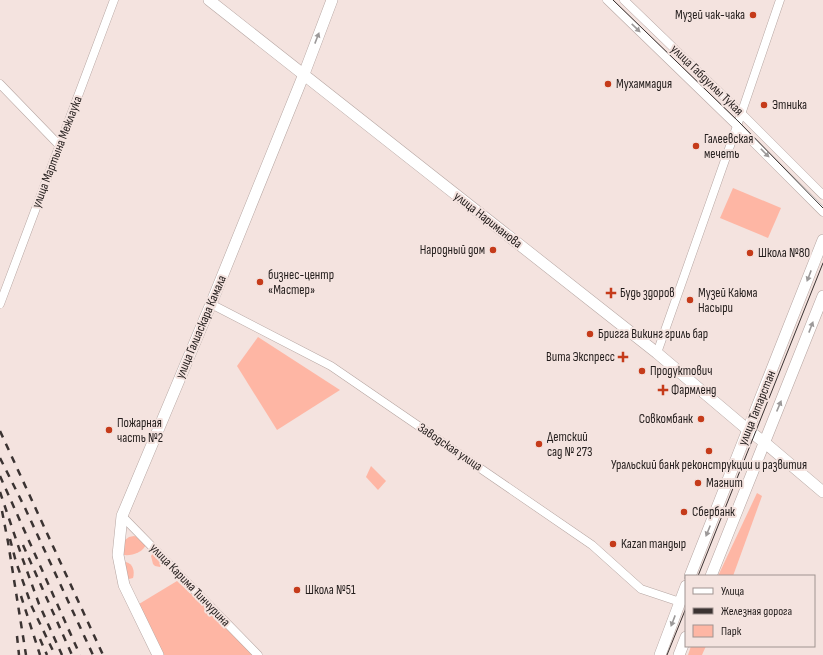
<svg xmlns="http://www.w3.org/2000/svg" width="823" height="655" font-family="'Sofia Sans Condensed',sans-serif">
	<rect width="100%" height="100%" fill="#f4e3df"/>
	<g fill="#feb6a4">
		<path d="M733,188l48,20 -13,30 -48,-20z"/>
		<path d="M258,337l82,53 -63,40 -40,-64z"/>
		<path d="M371,466l15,15 -8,9 -12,-13z"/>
		<path d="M757,493l5,3 -29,80h-15z"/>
		<path d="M134,536l4,1 8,7c-2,8 -14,12 -22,11l-1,-1 2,-14 4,-3z"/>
		<path d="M153,553l9,10 -2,4 -5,-1 -2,-2 -2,-8z"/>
		<path d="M126,562c7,2 9,9 7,16l-4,1h-2l-3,-15z"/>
		<path d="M177,581l80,74h-94l-24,-51z"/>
		<path d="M691,646h15l-4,9h-14z"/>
	</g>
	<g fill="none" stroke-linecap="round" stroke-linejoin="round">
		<g stroke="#b6a6a2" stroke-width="9">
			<g id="street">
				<path d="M607,0l130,126 86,86"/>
				<path d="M624,0l117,113 82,82"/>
				<path d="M0,84l60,62"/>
				<path d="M0,304l114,-304"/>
				<path d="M211,304l120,62 261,179 49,44 39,13"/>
				<path d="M657,353l80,-227 43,-126"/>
				<path d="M122,516l136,139"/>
			</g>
		</g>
		<g stroke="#b6a6a2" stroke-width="12">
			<g id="secondary">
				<path d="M209,0l448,353 91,77 16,12 59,50"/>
				<path d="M690,576l133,-336"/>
				<path d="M711,576l112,-280"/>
				<path d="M158,655l-34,-70 -6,-30 4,-39 89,-212 93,-230 28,-74"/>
				<path d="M660,655l26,-69"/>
				<path d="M679,655l7,-18"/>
			</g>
		</g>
		<use href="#street" stroke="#fff" stroke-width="8"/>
		<use href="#secondary" stroke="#fff" stroke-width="11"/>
		<g stroke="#3b3332" stroke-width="1">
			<path d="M613,0l126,122 84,86"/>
			<path d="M698,576l125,-313"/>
			<path d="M667,655l19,-47"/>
		</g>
		<g stroke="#3b3332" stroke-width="2.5" stroke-dasharray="7 7" stroke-linecap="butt">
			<path d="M0,431l103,224"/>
			<path d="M0,458l25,50 68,147"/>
			<path d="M0,476l80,179"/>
			<path d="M0,492l23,68 16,44 23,51"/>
			<path d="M2,511l6,31 18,113"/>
			<path d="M10,539l6,23 16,45 23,48"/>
			<path d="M23,545l49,110"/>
			<path d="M21,596l19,59"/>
			<path d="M17,636l2,19"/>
			<path d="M40,639l7,16"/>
		</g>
	</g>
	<defs><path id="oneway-solid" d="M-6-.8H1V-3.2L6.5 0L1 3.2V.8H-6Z"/></defs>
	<g fill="#9c9999">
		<use href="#oneway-solid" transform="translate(636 28) rotate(44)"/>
		<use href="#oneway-solid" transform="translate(317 38) rotate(-69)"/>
		<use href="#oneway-solid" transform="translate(765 153) rotate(45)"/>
		<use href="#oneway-solid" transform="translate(809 276) rotate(111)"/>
		<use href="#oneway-solid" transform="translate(811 327) rotate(-69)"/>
		<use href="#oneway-solid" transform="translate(779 406) rotate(-67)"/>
		<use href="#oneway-solid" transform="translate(708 531) rotate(112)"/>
		<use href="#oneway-solid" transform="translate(673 621) rotate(111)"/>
	</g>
	<g fill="#c53b1a" stroke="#f4e3df" stroke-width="1.5">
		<circle cx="753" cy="15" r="4"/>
		<circle cx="608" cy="84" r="4"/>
		<circle cx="764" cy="105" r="4"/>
		<circle cx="696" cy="146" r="4"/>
		<circle cx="493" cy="250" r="4"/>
		<circle cx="750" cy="253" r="4"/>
		<circle cx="260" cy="282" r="4"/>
		<path d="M609 287h4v4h4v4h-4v4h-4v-4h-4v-4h4z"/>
		<circle cx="690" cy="300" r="4"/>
		<circle cx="590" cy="334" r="4"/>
		<path d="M621 351h4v4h4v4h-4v4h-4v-4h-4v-4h4z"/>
		<circle cx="642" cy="371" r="4"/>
		<path d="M661 384h4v4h4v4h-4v4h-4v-4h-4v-4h4z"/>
		<circle cx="701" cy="419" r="4"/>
		<circle cx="109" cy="430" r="4"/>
		<circle cx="539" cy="444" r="4"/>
		<circle cx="709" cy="451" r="4"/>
		<circle cx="698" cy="483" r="4"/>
		<circle cx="684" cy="512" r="4"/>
		<circle cx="613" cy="544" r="4"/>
		<circle cx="297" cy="590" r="4"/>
	</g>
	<g text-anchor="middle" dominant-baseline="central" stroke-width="4" stroke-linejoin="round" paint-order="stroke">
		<g font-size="13" fill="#231d1c" stroke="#f4e3df" text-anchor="start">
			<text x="745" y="15" text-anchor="end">Музей чак-чака</text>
			<text x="616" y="84">Мухаммадия</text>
			<text x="772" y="105">Этника</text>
			<text x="704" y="139">Галеевская<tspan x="704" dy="15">мечеть</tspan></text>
			<text x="485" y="250" text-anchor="end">Народный дом</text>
			<text x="758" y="253">Школа №80</text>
			<text x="268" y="275">бизнес-центр<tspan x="268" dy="15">«Мастер»</tspan></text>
			<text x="620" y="293">Будь здоров</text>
			<text x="698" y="293">Музей Каюма<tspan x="698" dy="15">Насыри</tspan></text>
			<text x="598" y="334">Бригга Викинг гриль бар</text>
			<text x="615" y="357" text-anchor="end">Вита Экспресс</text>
			<text x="650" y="371">Продуктович</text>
			<text x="671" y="390">Фармленд</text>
			<text x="693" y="419" text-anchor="end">Совкомбанк</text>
			<text x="117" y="423">Пожарная<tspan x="117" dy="15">часть №2</tspan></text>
			<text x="547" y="437">Детский<tspan x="547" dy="15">сад № 273</tspan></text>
			<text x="709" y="465" text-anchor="middle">Уральский банк реконструкции и развития</text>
			<text x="706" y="483">Магнит</text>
			<text x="692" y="512">Сбербанк</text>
			<text x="621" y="544">Kazan тандыр</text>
			<text x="305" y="590">Школа №51</text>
		</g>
		<g font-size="13" fill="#231d1c" stroke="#f4e3df">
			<text transform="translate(707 80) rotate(44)">улица Габдуллы Тукая</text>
			<text transform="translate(57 152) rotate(-69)">улица Мартына Межлаука</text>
			<text transform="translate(488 220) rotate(38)">улица Нариманова</text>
			<text transform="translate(201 327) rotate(-67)">улица Галиаскара Камала</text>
			<text transform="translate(757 408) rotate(-68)">улица Татарстан</text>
			<text transform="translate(450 447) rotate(34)">Заводская улица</text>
			<text transform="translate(190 585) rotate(46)">улица Карима Тинчурина</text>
		</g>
	</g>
	<rect x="685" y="575" width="130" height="72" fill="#f4e3df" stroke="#a09491"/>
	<rect x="693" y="588" width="20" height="6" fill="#ffffff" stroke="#a09491"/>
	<text x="721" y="595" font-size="12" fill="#231d1c">Улица</text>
	<rect x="693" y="608" width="20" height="6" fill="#3b3332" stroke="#a09491"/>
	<text x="721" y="615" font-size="12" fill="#231d1c">Железная дорога</text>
	<rect x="693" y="625" width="20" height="12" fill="#feb6a4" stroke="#a09491"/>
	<text x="721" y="635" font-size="12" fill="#231d1c">Парк</text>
</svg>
